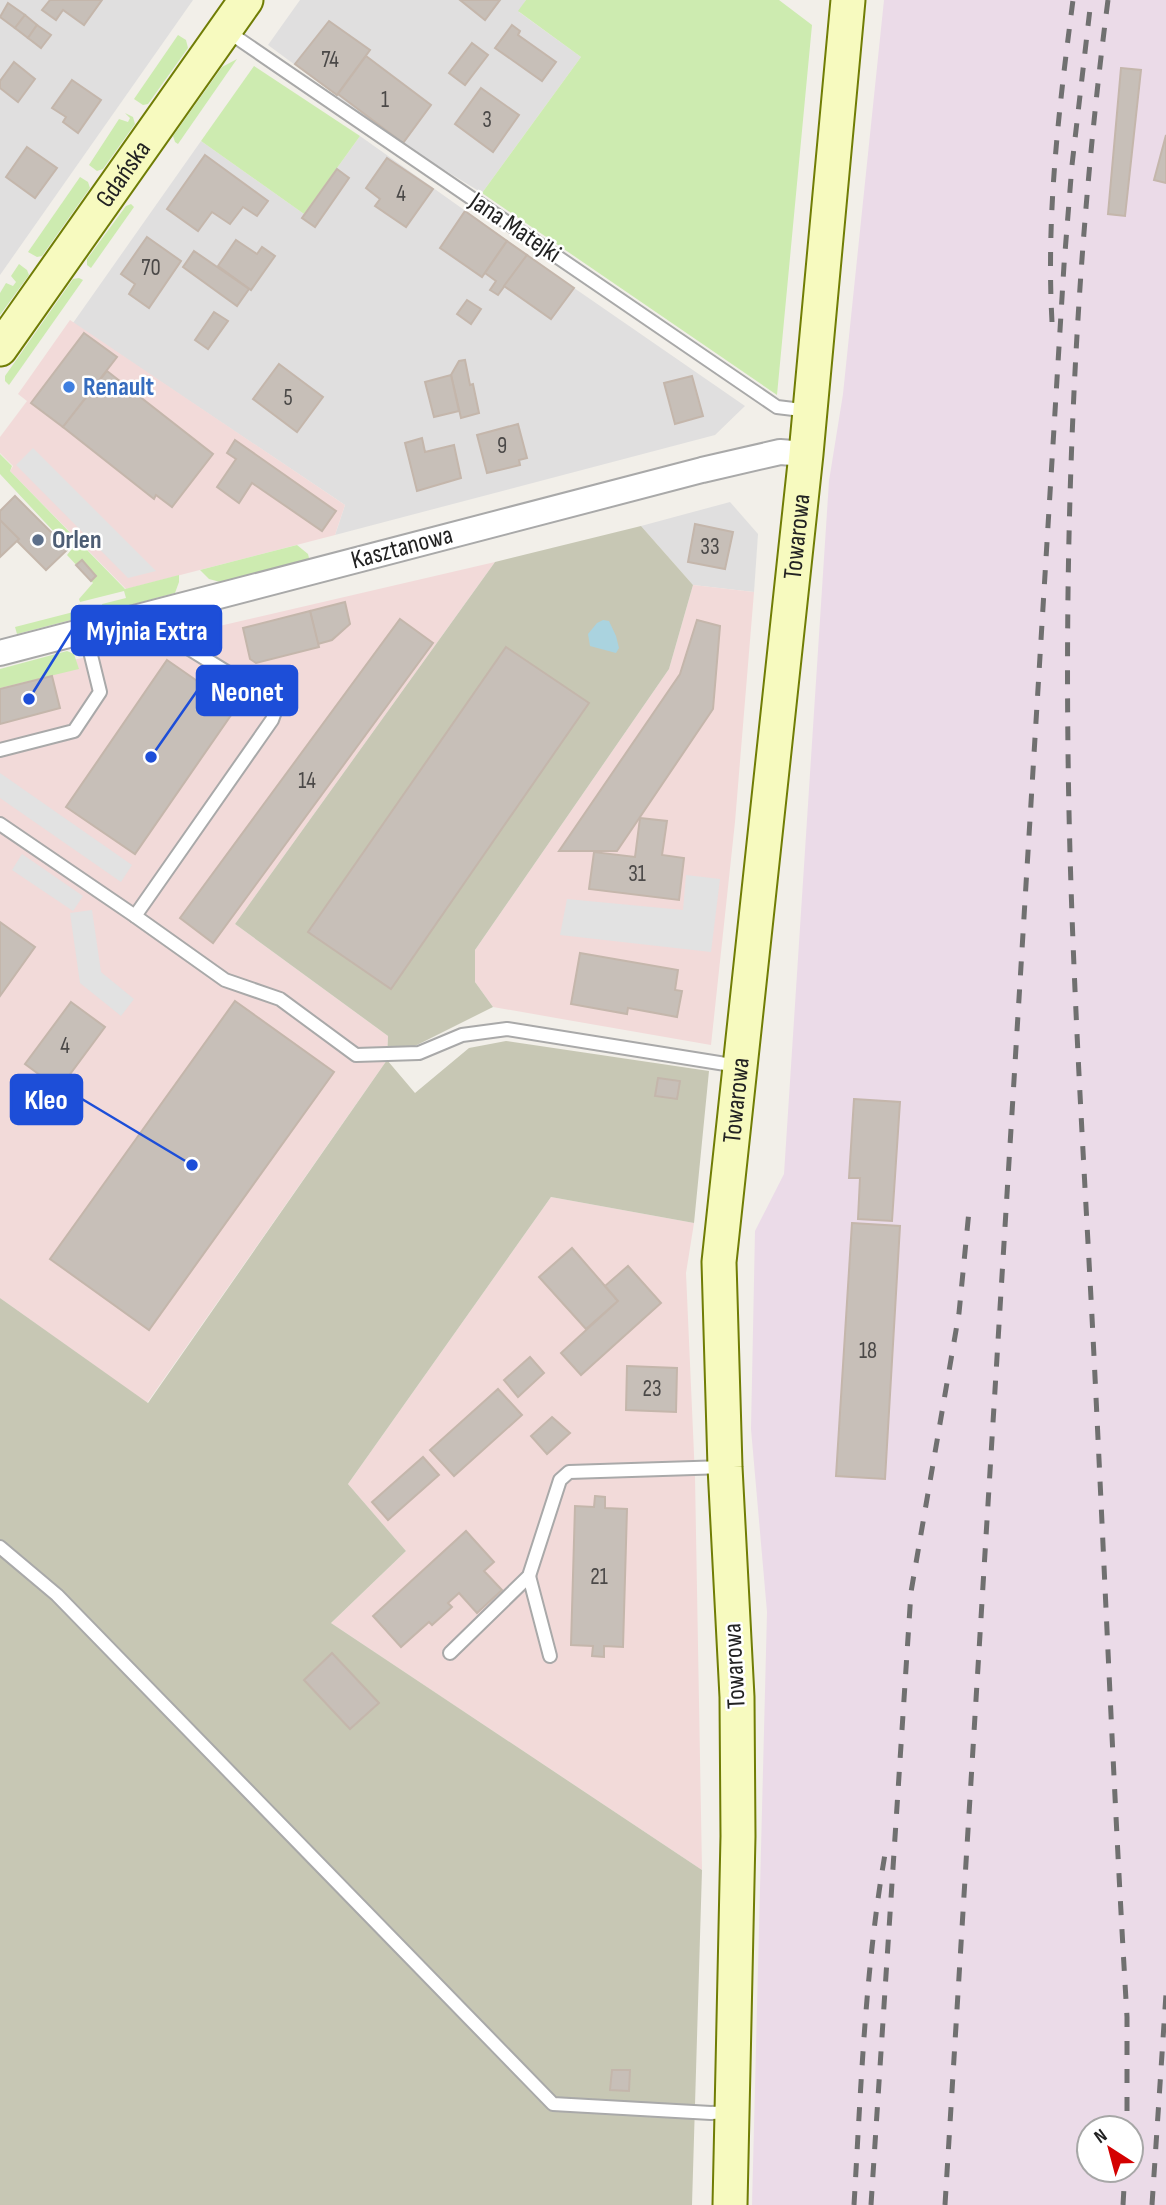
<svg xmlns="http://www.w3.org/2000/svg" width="1166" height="2205" font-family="'Sofia Sans Condensed',sans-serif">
	<rect width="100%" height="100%" fill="#f2efe9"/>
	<g fill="#e0dfdf">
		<path d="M0,0h193l-193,275z"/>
		<path d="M300,0h226l-7,12 62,45 -99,136 -80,-49 -134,-99z"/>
		<path d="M360,136l217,154 168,116 -30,29 -380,100 10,-30 -272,-182 128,-182 103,73z"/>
		<path d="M730,502l28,32 -4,58 -61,-7 -52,-59z"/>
	</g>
	<g fill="#f2dad9">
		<path d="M70,320l275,185 -10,30 -209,54 -116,-118 3,-5 -13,-13v-16l27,-36 -9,-7z"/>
		<path d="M495,562l-260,362 153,112 -1,24 -240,343 -147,-105v-621z"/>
		<path d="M693,585l61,7 -19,230 -24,223 -218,-38 -18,-25v-32l194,-281z"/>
		<path d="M551,1197l143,26 -8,50 9,204 7,393 -371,-247 75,-72 -58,-67z"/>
	</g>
	<path fill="#ebdbe8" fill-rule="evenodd" d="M884,0h282v2205h-414l15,-593 -16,-183 4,-198 29,-57 45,-693 14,-87zM1089,2128h42v42h-42z"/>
	<path fill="#c7c7b4" d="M641,526l52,59 -24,84 -194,281v32l18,25 -106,53 28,33 54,-45 37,-7 203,30 -15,152 -143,-26 -203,287 58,67 -75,72 371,247 -10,335h-692v-907l148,105 239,-343 1,-24 -153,-112 260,-362z"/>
	<g fill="#cdebb0">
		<path d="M526,0h253l33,25 -35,370 -295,-202 99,-136 -63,-46z"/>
		<path d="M178,35l8,5 2,8 -40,56 -5,1 -9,-6z"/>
		<path d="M237,59l-59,85 -3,-2 -2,-6 49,-69z"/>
		<path d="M254,66l106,70 -56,78 -103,-73z"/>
		<path d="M125,113l8,4 2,7 -32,45 -6,2 -8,-6 30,-46 9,3 2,-4z"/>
		<path d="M80,177l8,5 2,6 -48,68 -5,1 -9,-5z"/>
		<path d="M131,204l3,3 -43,61 -4,-3v-6l39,-53z"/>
		<path d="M19,264l8,6 2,5 -29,40v-22l6,-10 7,3 3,-4 -5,-6z"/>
		<path d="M79,278l4,2 -74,105 -4,-4v-5l68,-97z"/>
		<path d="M0,454l12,12 -2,5 115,118 54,-14v7l-4,11 -71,19 -2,-8 24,-6 -2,-7 -44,11 -1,-3 14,-16 -26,-28 4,-5 -71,-76z"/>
		<path d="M297,545l11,9 1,4 -3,2 -86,22 -11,-3 -9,-9z"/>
		<path d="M89,608l1,7 -73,19 -2,-7z"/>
		<path d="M67,651l7,3 5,15 -79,19v-19z"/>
	</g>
	<g fill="#e2e2e2">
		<path d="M33,448l123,123 -28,7 -112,-113z"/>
		<path d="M0,773l132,92 -11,17 -121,-84z"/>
		<path d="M22,854l61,42 -10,15 -61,-41z"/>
		<path d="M686,875l34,4 -9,73 -151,-17 7,-36 116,11z"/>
		<path d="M92,910l9,62 33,27 -13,17 -41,-33 -10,-70z"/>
	</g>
	<path fill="#aad3df" d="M603,620l6,1 7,15 3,12 -3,5 -26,-7 -2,-12 9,-11z"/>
	<g fill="#c7bfb8" stroke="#c4b6ab" stroke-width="2">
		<path d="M50,0h52l-18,25 -21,-15 -7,10 -14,-10z"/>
		<path d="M460,0h40l-15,20z"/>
		<path d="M8,3l17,12 -10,13 -15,-11z"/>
		<path d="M25,15l12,10 -9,13 -13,-10z"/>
		<path d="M329,21l41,29 -33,45 -42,-31z"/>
		<path d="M37,25l14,10 -10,13 -13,-10z"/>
		<path d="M512,25l8,6 -2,4 38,27 -14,19 -47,-33z"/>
		<path d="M472,43l16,12 -23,30 -16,-12z"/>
		<path d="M366,56l65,49 -28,38 -65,-49z"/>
		<path d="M14,62l21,17 -17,23 -18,-14v-7z"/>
		<path d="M1121,68l20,2 -16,146 -17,-2z"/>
		<path d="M72,80l29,20 -23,33 -15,-11 3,-5 -14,-9z"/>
		<path d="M481,88l38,27 -26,37 -38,-28z"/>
		<path d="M1166,135v48l-12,-3z"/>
		<path d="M27,147l30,21 -22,30 -29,-21z"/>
		<path d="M205,155l63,46 -11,15 -14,-9 -13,17 -18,-12 -14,19 -31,-22z"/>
		<path d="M387,158l46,31 -27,38 -31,-21 5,-7 -14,-11z"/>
		<path d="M337,169l12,9 -34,49 -13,-9z"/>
		<path d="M465,211l42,30 -25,36 -42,-29z"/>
		<path d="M147,237l34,24 -32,47 -20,-14 6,-10 -14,-10z"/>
		<path d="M236,240l21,14 5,-7 13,9 -24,34 -33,-24z"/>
		<path d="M507,241l20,14 -29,40 -8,-5 6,-9 -11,-8z"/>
		<path d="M194,251l55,38 -12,17 -54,-39z"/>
		<path d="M527,255l47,33 -23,31 -47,-33z"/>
		<path d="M467,300l14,9 -10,15 -14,-10z"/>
		<path d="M214,312l14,9 -20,28 -13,-9z"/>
		<path d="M84,333l33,24 -54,70 -32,-24z"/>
		<path d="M465,360l5,25 3,-1 6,29 -18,5 -10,-43 8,-14z"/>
		<path d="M279,364l44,33 -26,35 -44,-33z"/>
		<path d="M107,371l106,83 -41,53 -16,-12 -2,4 -91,-72z"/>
		<path d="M451,375l8,36 -25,6 -9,-35z"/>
		<path d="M692,376l11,40 -28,8 -11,-41z"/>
		<path d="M518,424l9,34 -8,2 1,5 -33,8 -10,-38z"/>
		<path d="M422,438l3,14 29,-7 7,33 -44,13 -12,-48z"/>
		<path d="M235,440l101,71 -14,20 -70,-48 -13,20 -22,-16 19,-28 -9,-6z"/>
		<path d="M15,496l53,53 -22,21 -46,-46v-13z"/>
		<path d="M1,521l18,18 -19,18v-35z"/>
		<path d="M695,524l38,8 -8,37 -37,-7z"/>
		<path d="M82,560l14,16 -5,5 -15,-16z"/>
		<path d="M345,602l5,22 -18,16 -14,4 -8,-33z"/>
		<path d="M310,611l9,36 -63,16 -6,-4 -7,-31z"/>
		<path d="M400,619l33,24 -220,300 -33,-25z"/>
		<path d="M697,620l23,6 -7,83 -96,142h-58l121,-177z"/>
		<path d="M506,647l83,56 -198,286 -83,-57z"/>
		<path d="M167,660l69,48 -101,146 -69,-47z"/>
		<path d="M52,676l8,32 -60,16v-35z"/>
		<path d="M640,818l27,3 -5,34 22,3 -5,42 -90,-11 5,-37 41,5z"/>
		<path d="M0,922l35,25 -35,49z"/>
		<path d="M580,953l98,17 -3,20 7,1 -5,26 -49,-9 -1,6 -56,-10z"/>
		<path d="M235,1001l99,71 -185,258 -99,-71z"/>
		<path d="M71,1002l34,25 -46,62 -34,-25z"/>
		<path d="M658,1078l22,3 -3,18 -22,-3z"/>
		<path d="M854,1099l46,3 -8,119 -34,-2 2,-41h-11z"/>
		<path d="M852,1223l48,3 -15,253 -49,-3z"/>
		<path d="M572,1248l46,53 -32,28 -47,-52z"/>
		<path d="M628,1266l33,37 -80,72 -20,-22 57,-52 -13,-15z"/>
		<path d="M530,1357l14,16 -26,24 -14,-17z"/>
		<path d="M627,1366l50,2 -1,44 -50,-2z"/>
		<path d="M498,1389l24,26 -68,61 -24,-26z"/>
		<path d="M552,1417l18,16 -23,21 -16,-18z"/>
		<path d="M423,1457l16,18 -51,45 -16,-18z"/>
		<path d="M595,1496l10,1v11l22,1 -4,138 -19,-1v11l-12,-1 1,-10 -22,-1 4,-139 19,1z"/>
		<path d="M466,1531l28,31 -10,9 18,19 -25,23 -18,-20 -11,10 4,4 -20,18 -3,-3 -28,25 -28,-31z"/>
		<path d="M332,1653l47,50 -29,26 -46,-49z"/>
		<path d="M612,2070h18l-1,21 -19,-1z"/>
	</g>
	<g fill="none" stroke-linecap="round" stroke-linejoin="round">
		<g stroke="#a9a9a9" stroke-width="16">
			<g id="lane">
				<path d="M227,31l550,376 33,4"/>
				<path d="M0,750l74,-19 26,-39 -15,-61"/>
				<path d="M0,824l135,92 137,-196 4,-11 -2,-8 -109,-67 -5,-23"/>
				<path d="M135,916l90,64 55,19 76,56 63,-2 43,-18 45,-6 231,37"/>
				<path d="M0,1547l57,48 496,509 158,9 19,-1"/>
				<path d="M529,1576l21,80"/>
				<path d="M450,1653l79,-77 31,-96 9,-8 156,-5"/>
			</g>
		</g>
		<g stroke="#a9a9a9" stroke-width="28">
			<path id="street" d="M0,653l702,-183 78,-18 26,2"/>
		</g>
		<g stroke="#707d05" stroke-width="37">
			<g id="secondary">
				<path id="s1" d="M0,349l246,-349"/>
				<path id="s2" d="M730,2205l8,-369 -1,-139 -12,-230 -6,-205 87,-808 42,-454"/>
			</g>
		</g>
		<use href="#lane" stroke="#fff" stroke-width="12"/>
		<use href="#street" stroke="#fff" stroke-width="24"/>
		<use href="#secondary" stroke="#f7fabf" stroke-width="33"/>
		<g stroke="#707070" stroke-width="5" stroke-dasharray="14 14" stroke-linecap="butt">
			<path d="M1108,0c-32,247 -43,501 -40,750 2,189 14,378 24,567 12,234 21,467 35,700v111"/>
			<path d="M1052,322c-6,-108 7,-214 21,-322"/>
			<path d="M854,2205c7,-117 11,-235 31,-351"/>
			<path d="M871,2205l40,-613 48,-279 10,-102"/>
			<path d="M945,2205l119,-1940 8,-100 19,-165"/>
			<path d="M1123,2205l2,-35"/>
			<path d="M1152,2205l14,-211"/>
		</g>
	</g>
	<circle fill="#3f7fe0" stroke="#fff" stroke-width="2.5" cx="69" cy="387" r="7"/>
	<circle fill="#5c6f8a" stroke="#fff" stroke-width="2.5" cx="38" cy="540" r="7"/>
	<g text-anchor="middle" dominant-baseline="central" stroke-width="5" stroke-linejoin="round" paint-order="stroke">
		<g font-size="23" fill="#4b4948">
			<text x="330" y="60">74</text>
			<text x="385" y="100">1</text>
			<text x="487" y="120">3</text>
			<text x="401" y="194">4</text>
			<text x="151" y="268">70</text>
			<text x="288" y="398">5</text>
			<text x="502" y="446">9</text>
			<text x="710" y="547">33</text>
			<text x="307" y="781">14</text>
			<text x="637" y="874">31</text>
			<text x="65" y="1046">4</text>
			<text x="868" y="1351">18</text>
			<text x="652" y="1389">23</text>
			<text x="599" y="1577">21</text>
		</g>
		<g font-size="26" fill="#222" stroke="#fff">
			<text stroke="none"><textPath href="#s1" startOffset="214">Gdańska</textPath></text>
			<text transform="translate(515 228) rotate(34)">Jana Matejki</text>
			<text stroke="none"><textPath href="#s2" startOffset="1673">Towarowa</textPath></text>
			<text transform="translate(402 548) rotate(-15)">Kasztanowa</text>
			<text stroke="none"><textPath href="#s2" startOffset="1106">Towarowa</textPath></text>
			<text transform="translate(735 1666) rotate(-93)">Towarowa</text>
		</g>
		<g font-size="26" font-weight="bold" fill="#366cbe" stroke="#fff" text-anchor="start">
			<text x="83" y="387">Renault</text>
		</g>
		<g font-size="26" font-weight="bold" fill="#4e5e75" stroke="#fff" text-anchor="start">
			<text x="52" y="540">Orlen</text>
		</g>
	</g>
	<path fill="none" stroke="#1d4ed8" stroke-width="2.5" d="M29 699L72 630M151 757L197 691M192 1165L82 1099"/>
	<g fill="#1d4ed8" stroke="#fff" stroke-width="2.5">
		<circle cx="29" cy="699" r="7"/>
		<circle cx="151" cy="757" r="7"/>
		<circle cx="192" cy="1165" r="7"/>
	</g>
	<g fill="#1d4ed8" stroke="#1d4ed8" stroke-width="2.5">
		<rect x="72" y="606" width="149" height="49" rx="7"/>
		<rect x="197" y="666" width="100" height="49" rx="7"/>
		<rect x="11" y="1075" width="71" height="49" rx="7"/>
	</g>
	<g font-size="28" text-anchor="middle" font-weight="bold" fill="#fff">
		<text x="147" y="640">Myjnia Extra</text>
		<text x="247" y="701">Neonet</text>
		<text x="46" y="1109">Kleo</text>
	</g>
	<g transform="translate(1110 2149) rotate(324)"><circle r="33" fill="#ffffff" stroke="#a7a7a7" stroke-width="2"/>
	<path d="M0-5L12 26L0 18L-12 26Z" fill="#d40000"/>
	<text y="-10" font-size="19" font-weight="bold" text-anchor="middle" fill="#222222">N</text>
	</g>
</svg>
